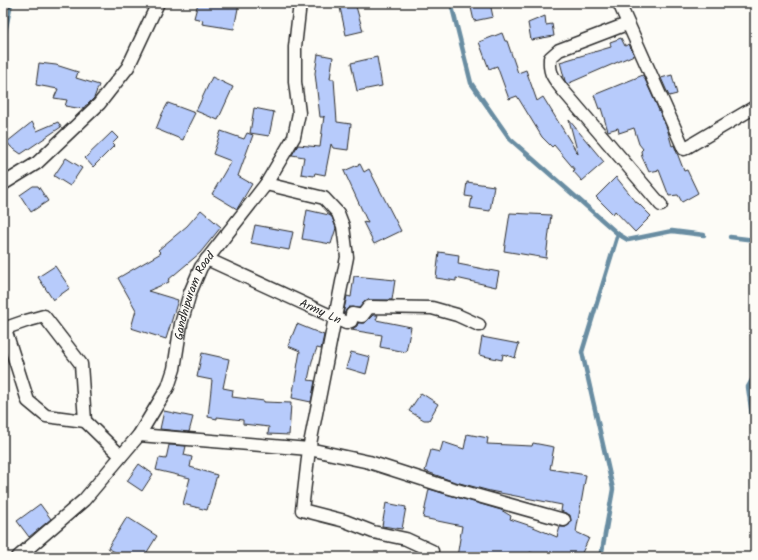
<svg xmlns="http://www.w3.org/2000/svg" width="758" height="560" font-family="Kalam,sans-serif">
	<rect width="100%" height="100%" fill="#fdfcf7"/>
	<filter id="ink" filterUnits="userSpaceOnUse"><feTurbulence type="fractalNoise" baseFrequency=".025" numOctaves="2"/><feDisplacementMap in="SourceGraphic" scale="8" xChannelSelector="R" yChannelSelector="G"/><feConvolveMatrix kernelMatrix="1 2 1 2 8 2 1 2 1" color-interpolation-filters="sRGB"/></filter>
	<g filter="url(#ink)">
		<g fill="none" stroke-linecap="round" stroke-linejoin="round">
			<g stroke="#698da2" stroke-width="4.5">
				<path d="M451,3l20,80 39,56 108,95 10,6 44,-9 32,4"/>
				<path d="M3,42l8,-39"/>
				<path d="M730,237l25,3"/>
				<path d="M755,375l-7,12 7,49"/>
				<path d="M601,557l12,-68 -31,-137 36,-118"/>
			</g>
		</g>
		<g fill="#b7cbfb" stroke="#2b2b2b">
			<path d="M198,3h41l-5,26 -32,-5 1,-4 -9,-2z"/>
			<path d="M339,3h16l8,28 -17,4z"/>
			<path d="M470,3h20l3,14 -19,4z"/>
			<path d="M545,16l1,9 6,-1 2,12 -23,4 -3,-17z"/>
			<path d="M502,33l3,8h2l11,32 8,-3 11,31 6,-4 35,57 -9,-34 35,42 -22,19 -9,-10 2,-1 -21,-25 -2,2 -10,-10 -25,-41 -8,3 -12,-33 -8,3 -10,-27z"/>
			<path d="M621,38l4,8 4,-2 5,11 -67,29 -2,-3 -5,-19 51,-15 -1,-5z"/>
			<path d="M318,54l15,3 -3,22h4l3,43 14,2 -3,26 -15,-2 -2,-4 -6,31 -10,-2 -1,3 -13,-2 3,-17 -12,-2 6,-10 22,2 4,-31v1h-4l-5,-44z"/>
			<path d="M377,57l5,29 -25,5 -6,-28z"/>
			<path d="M39,63l17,2 22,7 -2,6 23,7 -5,13 -7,7h-1l-3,4 -18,-3 2,-6 -13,-2 4,-9 -22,-4z"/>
			<path d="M643,75l24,53 5,18 2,-1 10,26 3,-1 11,23 -16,9 -4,-7 -9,1 -10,-26 -10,2 -7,-15 -1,-6 2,-2 -4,-5 -5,-16 -15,5 -1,-5 -10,3 -7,-23 -2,1 -5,-14z"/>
			<path d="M672,75l5,19 -8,2 -8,-18z"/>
			<path d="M212,77l21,10 -15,33 -22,-9z"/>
			<path d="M168,103l27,10 -6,12 -6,15 -27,-11 6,-15z"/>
			<path d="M254,108l20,4 -5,24 -19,-3z"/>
			<path d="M32,122l5,9 21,-9 3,5 -40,27 -10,-7 -4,-5z"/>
			<path d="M221,131l23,8 3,-6 6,2 -15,41 14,8 -15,25 -25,-15 19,-33 -18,-7z"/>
			<path d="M112,132l6,6 -6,6 2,2 -21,21 -8,-9z"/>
			<path d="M66,158l16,10 -12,18 -16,-10z"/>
			<path d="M360,164l4,8 5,-3 32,62 -27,13 -11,-22 5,1 -24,-52z"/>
			<path d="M616,177l21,26h1l13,13 -16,16 -20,-21 -2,3 -17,-17z"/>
			<path d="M467,182l27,4 -4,25 -20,-3 2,-11 -7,-1z"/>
			<path d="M33,186h5l10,15 -17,11 -11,-17z"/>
			<path d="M201,210l20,17 -21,26 -32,27 1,2 -21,9 30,9 -12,39 -35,-11 5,-18 -18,-32 43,-25 -3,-3 29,-24z"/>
			<path d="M307,210l22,5 3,2 4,11 -5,16 -29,-5z"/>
			<path d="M510,213l41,2 -5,43 -42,-7z"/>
			<path d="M255,225l38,7 -4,18 -38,-7z"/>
			<path d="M439,252l20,3 -1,9 41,8 -3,15 -40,-9v3l-20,-3z"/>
			<path d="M55,266l15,22 -17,12 -15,-23z"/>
			<path d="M354,276l41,4 -3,20h-26l-7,8 -10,-1 -3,3 -2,4h-1l4,-18 4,1z"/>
			<path d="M373,315h5l-2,5 35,7 -5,25 -26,-5 2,-12 -31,-5 6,-4 1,-3h7z"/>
			<path d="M297,324l27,11 -3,14 -4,-1 -5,13 -4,19 7,1 -4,21 -19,-4 8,-47 -12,-5z"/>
			<path d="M482,337l37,7 -4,14 -12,-4 -1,6 -23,-5z"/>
			<path d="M351,352l19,5 -4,17 -20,-6z"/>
			<path d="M202,353l27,6 -6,29 10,2 -1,7 32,4v1l27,1 -2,32 -21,-1 1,-7 -26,-3v-4l-26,-3v2l-9,-2 4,-37 -15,-3z"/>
			<path d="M421,393l17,11 -9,16h-5l-15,-9z"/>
			<path d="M164,411l29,6 -4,15 -29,-3z"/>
			<path d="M467,434l21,4 -1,6 45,2 1,-3 21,4 -4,22 36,6 -10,57 13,6 -9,19h-38l-12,-5 -3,5h-70l5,-31 -39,-8 6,-29 72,21 10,6 -1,3 21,7 26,11 3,-10h6l5,-5 -1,-7 -9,-4 1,-6 -72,-14 -38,-10 -27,-10 6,-21 9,2 3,-10 21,7z"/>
			<path d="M169,445l17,1 -2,9 8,2 -2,10 27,8 -10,35 -24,-6 7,-26 -34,-8 3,-12 7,1z"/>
			<path d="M139,464l14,10 -11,17 -15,-10z"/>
			<path d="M386,503l20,4 -4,22 -20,-3z"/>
			<path d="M40,504l11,15 -22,18 -12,-16z"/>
			<path d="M127,517l30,19 -13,21h-21l-15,-9z"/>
		</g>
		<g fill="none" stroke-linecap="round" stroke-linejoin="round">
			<g stroke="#2b2b2b" stroke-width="15">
				<g id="street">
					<path d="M619,3l65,146 71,-42"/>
					<path d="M627,24l-68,26 -9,8c-1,16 3,19 12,31l99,116"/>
					<path d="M3,184l34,-21 62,-59 29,-37 30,-64"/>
					<path d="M266,184l58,14 14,15 5,13 4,31 -38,192 -7,61 43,11 28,11 33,7 26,12"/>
					<path id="s1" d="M207,259l139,64 5,-2 1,-7 10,2 7,-9 63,1 25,7 22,10"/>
					<path d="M3,329l23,-8 18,-5 37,48 4,57 36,35"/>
					<path d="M5,329l23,72 18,15 39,5"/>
					<path d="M139,435l170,14 60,13 81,26 114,32"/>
					<path id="s2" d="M18,557l66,-57 55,-65 29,-48 6,-18 7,-45 9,-31 11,-26 65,-83 28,-47 5,-24 -4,-31v-35l5,-44"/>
				</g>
			</g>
			<use href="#street" stroke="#fdfcf7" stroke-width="12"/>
		</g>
	</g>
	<g text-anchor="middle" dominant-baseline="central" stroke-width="4" stroke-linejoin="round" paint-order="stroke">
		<g font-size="12" fill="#2b2b2b" stroke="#fdfcf7">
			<text stroke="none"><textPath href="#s2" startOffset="324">Gandhipuram Road</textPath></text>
			<text stroke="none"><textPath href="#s1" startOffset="125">Army Ln</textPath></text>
		</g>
	</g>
	<rect width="758" height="560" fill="none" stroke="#fdfcf7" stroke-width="16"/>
	<rect x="8" y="8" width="742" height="544" fill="none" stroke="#2b2b2b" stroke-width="1.5" filter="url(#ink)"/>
</svg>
